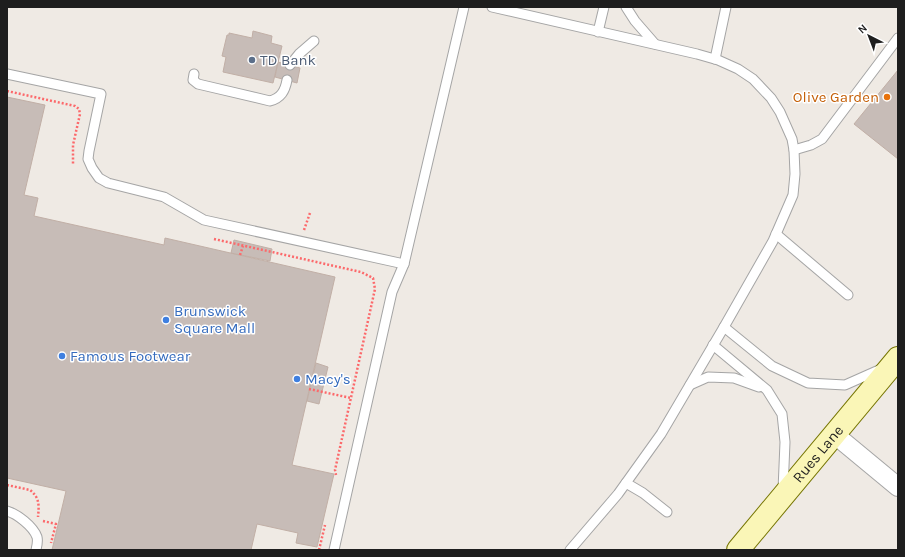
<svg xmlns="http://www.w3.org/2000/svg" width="905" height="557" font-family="Karla,sans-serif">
	<rect width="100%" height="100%" fill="#efeae4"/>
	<g fill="#c7bcb7" stroke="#c1afa6">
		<path d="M253,31l19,5 -1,7 11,3 -9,37 -50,-11 3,-15 -4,-1 5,-21h2v-2l23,5z"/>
		<path d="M278,62l22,6 -3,15 -22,-6z"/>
		<path d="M898,70v89l-44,-35z"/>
		<path d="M7,97l38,8 -21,90 14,3 -4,18 130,29 1,-7 170,39 -43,188 42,9 -17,73 -21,-4 2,-10 -41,-9 -6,26h-199l14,-59 -59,-13z"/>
		<path d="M234,240l38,9 -2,12 -39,-8z"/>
		<path d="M316,363l12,4 -9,37 -12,-3z"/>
	</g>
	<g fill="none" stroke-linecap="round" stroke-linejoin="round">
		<g stroke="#a5a5a5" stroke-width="11">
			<g id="service">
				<path d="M492,7l205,47 21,6 20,9 15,10 18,19 9,14 12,27 2,11 1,24 -2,21 -20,46 -49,86 -63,107 -43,60 -48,56"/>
				<path d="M626,7l9,14 20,23"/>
				<path d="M598,32l6,-25"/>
				<path d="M715,59l11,-52"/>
				<path d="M290,65l9,-11 15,-13"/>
				<path d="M7,74l94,20 -12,57 -1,8 4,9 7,10 9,5 56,14 40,23 200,44"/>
				<path d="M194,74l-1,6 5,4 72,17c11,-3 15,-10 17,-21"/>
				<path d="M794,150l17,-5 11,-6 76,-101"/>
				<path d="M776,234l72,61"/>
				<path d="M724,327l48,39 36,17 37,2 36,-16"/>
				<path d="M713,345l54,45 15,24 3,28 -2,48"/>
				<path d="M690,385l18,-8 26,1 25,9"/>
				<path d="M626,483l17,10 24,19"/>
				<path d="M7,511c10,3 26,15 30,26 1,4 0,9 -1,13"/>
				<path d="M334,550l58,-258 12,-28 60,-257"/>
			</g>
		</g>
		<g stroke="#a5a5a5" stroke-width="20">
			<path id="minor" d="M834,434l64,53"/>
		</g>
		<g stroke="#777603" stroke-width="24">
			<g id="secondary">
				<path id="s1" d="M738,550l160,-192"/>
			</g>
		</g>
		<g stroke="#fc696b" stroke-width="2.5" stroke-dasharray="2 2" stroke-linecap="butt">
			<path d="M7,91l68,15 4,3 1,5 -7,31v20"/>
			<path d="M304,230l6,-17"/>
			<path d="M214,239l147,33 12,6 2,11 -40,181 1,5"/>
			<path d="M240,255l3,-9"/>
			<path d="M309,389l42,9"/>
			<path d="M7,485l23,5c10,8 9,16 8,27"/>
			<path d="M43,521l13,3 -5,19"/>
			<path d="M319,550l6,-25"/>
		</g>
		<use href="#service" stroke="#fff" stroke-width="9"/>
		<use href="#minor" stroke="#fff" stroke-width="18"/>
		<use href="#secondary" stroke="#faf6b7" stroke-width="22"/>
	</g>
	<circle fill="#5c6f8a" stroke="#fff" stroke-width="1.5" cx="252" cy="60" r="4"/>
	<circle fill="#e8710a" stroke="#fff" stroke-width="1.5" cx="887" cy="97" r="4"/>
	<g fill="#3f7fe0" stroke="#fff" stroke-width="1.5">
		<circle cx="166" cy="320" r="4"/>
		<circle cx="62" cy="356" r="4"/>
		<circle cx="297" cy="379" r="4"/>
	</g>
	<g text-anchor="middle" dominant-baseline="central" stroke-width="3" stroke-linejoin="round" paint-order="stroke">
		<g font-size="15" fill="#4e5e75" stroke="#fff" text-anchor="start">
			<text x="260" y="60">TD Bank</text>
		</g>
		<g font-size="15" fill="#c56008" stroke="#fff" text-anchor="end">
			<text x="879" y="97">Olive Garden</text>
		</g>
		<g font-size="15" fill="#366cbe" stroke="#fff" text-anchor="start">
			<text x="174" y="311">Brunswick<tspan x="174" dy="17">Square Mall</tspan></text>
			<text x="70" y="356">Famous Footwear</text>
			<text x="305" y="379">Macy's</text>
		</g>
		<g font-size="15" fill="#1e1e1e" stroke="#fff">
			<text stroke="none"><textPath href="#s1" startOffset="125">Rues Lane</textPath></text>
		</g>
	</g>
	<rect width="905" height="557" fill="none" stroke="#1e1e1e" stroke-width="16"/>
	<g transform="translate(869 36) rotate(318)" stroke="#ffffff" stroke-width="3" paint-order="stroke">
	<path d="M0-3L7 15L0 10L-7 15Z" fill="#1e1e1e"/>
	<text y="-6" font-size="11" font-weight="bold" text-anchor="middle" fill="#1e1e1e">N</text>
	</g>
</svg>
